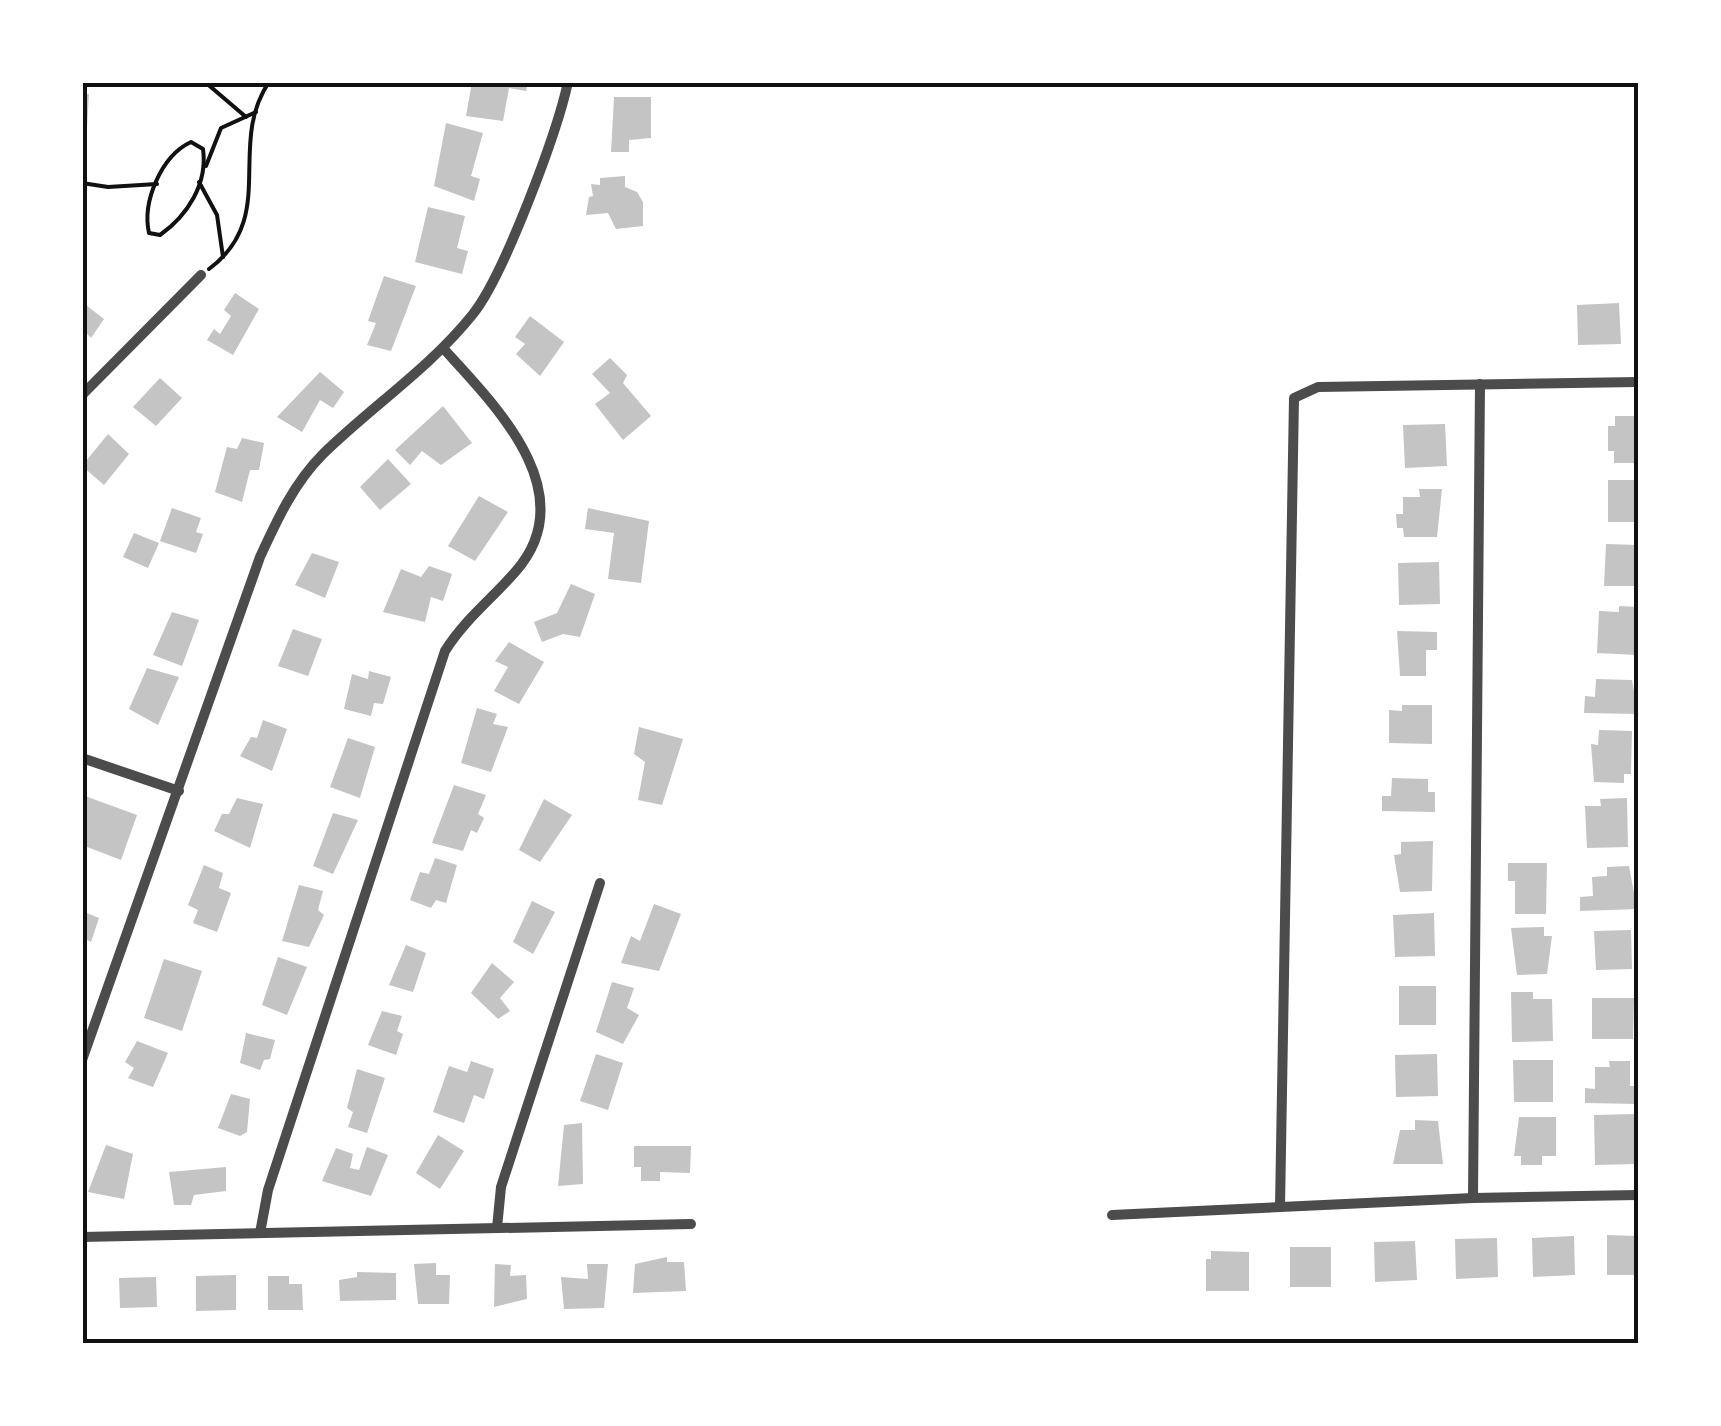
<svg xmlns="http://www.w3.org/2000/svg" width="1721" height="1426" font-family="Cabin,sans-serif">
	<rect width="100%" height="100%" fill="#fff"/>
	<g fill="#c4c4c4">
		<path d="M472,82h56l-2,9 -17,-3 -6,33 -37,-5z"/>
		<path d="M82,94h7l-2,34 -5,-1z"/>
		<path d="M614,97h37v41l-22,2v12h-18z"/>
		<path d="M446,123l37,10 -12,43 9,3 -6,22 -40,-15z"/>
		<path d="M625,176v11l12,5 6,10v24l-27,3 -8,-16 -22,2 3,-18 4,-1 -2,-12 9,1v-7z"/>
		<path d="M428,207l37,9 -8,32 11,3 -6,23 -47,-12z"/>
		<path d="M384,276l32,10 -25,65 -24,-6 9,-22 -8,-2z"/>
		<path d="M235,293l24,16 -26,46 -26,-15 7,-11 6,5 11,-18 -7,-6z"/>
		<path d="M82,302l22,17 -13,19 -9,-10z"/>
		<path d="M1619,303l2,41 -43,1 -1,-40z"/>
		<path d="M530,316l34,26 -24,34 -24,-22 9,-10 -10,-7z"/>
		<path d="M610,358l17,17 -4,8 28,33 -28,24 -28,-36 15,-11 -18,-19z"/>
		<path d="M320,372l24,20 -11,16 -13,-8 -18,32 -25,-15z"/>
		<path d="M160,378l22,20 -26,28 -23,-19z"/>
		<path d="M443,406l29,37 -31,22 -19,-14 -12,14 -15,-15z"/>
		<path d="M1615,416h23v47h-24v-12h-6v-25h7z"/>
		<path d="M1445,424l2,42 -42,2 -2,-43z"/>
		<path d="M108,434l21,20 -25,31 -22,-19z"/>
		<path d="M242,438l22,5 -5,27h-9l-8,32 -27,-10 12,-45 10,2z"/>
		<path d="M388,459l23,25 -31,26 -20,-23z"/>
		<rect x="1608" y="480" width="30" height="42"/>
		<path d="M1419,489h23l-5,48h-33l-1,-9h-6l-1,-14h7v-17h17z"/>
		<path d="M479,496l29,16 -33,49 -27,-15z"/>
		<path d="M172,508l29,10 -5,14 7,2 -7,19 -36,-12z"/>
		<path d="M588,508l61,13 -8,62 -33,-4 6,-46 -29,-4z"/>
		<path d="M134,533l25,10 -11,25 -25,-11z"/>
		<path d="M1606,544l32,1v41h-34z"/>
		<path d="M312,553l27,9 -14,36 -30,-13z"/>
		<path d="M1439,562l1,42 -41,1 -1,-42z"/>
		<path d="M429,566l23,8 -9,27 -12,-4 -6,25 -42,-10 18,-43 20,8z"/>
		<path d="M571,584l24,10 -15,43 -17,-3 -21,8 -8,-20 23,-9z"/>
		<path d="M1619,606l19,1v48l-41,-2 2,-42 20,1z"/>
		<path d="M172,612l27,8 -17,46 -29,-11z"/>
		<path d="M293,629l29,10 -14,37 -30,-10z"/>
		<path d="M1397,631l40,1v18h-11v26h-26z"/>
		<path d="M509,642l35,20 -25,42 -25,-13 14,-24 -13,-6z"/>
		<path d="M147,668l32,9 -21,48 -29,-16z"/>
		<path d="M369,671l22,6 -8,27 -9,-1 -3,13 -27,-7 8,-35 16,5z"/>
		<path d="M1596,679l36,1 6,34 -54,-1 1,-17 10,1z"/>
		<path d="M1402,705h30v39l-43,-1v-33l13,1z"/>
		<path d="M477,708l20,6 -4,10 15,3 -17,45 -30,-9z"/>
		<path d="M263,720l24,9 -15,42 -32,-15 11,-19 6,1z"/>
		<path d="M639,727l44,12 -21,66 -24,-5 7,-38 -11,-8z"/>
		<path d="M1599,730l33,1 -1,43h-7v9l-30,-1 -3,-38 7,1z"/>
		<path d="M348,738l27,9 -15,51 -30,-11z"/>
		<path d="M1392,778l36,1v13h7v20l-53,-1v-15h9z"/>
		<path d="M454,785l32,10 -8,19 6,4 -7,15 -6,-3 -8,21 -31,-8z"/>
		<path d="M85,796l52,19 -16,45 -39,-15z"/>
		<path d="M237,798l26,6 -13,44 -36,-17 8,-17h7z"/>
		<path d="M1627,798l1,49 -41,1 -2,-42h16l-1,-7z"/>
		<path d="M544,799l28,16 -32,47 -21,-12z"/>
		<path d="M333,813l25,7 -25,54 -20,-8z"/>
		<path d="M1433,841l-1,50 -32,1 -6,-37 7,-1v-12z"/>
		<path d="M435,858l22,7 -11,38 -10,-3 -5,8 -21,-8 10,-28 9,2z"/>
		<path d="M1508,863h39l-1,51h-31v-33h-7z"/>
		<path d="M204,865l19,8 -4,15 12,5 -14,39 -24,-9 5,-13 -10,-5z"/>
		<path d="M1629,866l8,43 -57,2v-14l13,-1 -1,-19 15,-1v-9z"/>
		<path d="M299,885l24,6 -5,19 6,5 -15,32 -27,-6z"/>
		<path d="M532,901l23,11 -22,42 -20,-12z"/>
		<path d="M654,904l27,10 -22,57 -38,-8 10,-27 9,5z"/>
		<path d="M82,911l17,7 -8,24 -9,-5z"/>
		<path d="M1434,913l1,43 -40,1 -2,-42z"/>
		<path d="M1544,927v9h8l-5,38 -30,1 -6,-47z"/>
		<path d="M1631,930l1,39 -36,1 -2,-39z"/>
		<path d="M406,945l20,8 -13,39 -24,-7z"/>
		<path d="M278,957l29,10 -20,48 -25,-10z"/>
		<path d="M164,959l38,12 -20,60 -38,-13z"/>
		<path d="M492,963l22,19 -14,16 10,13 -12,8 -27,-26z"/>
		<path d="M612,982l22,6 -7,20 12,7 -16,29 -27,-12z"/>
		<rect x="1399" y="986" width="37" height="39"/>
		<path d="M1511,992h22v7h19l1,42 -41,1z"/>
		<path d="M1592,998h42l-1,41h-41z"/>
		<path d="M382,1011l20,5 -5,15 6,3 -7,21 -28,-10z"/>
		<path d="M246,1033l29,7 -5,19 -6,1 -4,10 -20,-7z"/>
		<path d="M137,1041l31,12 -15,34 -25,-9 6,-10 -9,-6z"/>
		<path d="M596,1054l27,9 -15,47 -28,-9z"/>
		<path d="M1437,1054l1,42 -42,1 -1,-42z"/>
		<path d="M1513,1060h40v42h-39z"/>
		<path d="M471,1061l23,8 -10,30 -10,-4 -10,28 -31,-11 16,-46 18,6z"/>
		<path d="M1609,1061h21v25h8v18l-53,-1v-15l10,1v-22h15z"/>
		<path d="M357,1069l28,9 -18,55 -19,-6 5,-15 -6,-4z"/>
		<path d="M231,1094l19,5 -3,33 -7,4 -22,-8z"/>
		<path d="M1636,1114l1,50 -42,1 -1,-50z"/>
		<path d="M1519,1117h37v39h-14v9h-21v-9h-7z"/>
		<path d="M1415,1120l23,1 5,43h-50l7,-34h15z"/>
		<path d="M582,1123l1,61 -25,2 6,-61z"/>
		<path d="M438,1135l26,16 -24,38 -24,-16z"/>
		<path d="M106,1145l27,9 -9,45 -36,-7z"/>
		<path d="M634,1146h57l-1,27 -30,-1v9h-19v-14h-7z"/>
		<path d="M367,1147l21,8 -17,41 -49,-15 14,-33 17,6 -3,14 9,2z"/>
		<path d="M226,1167v24l-32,4 -3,10h-17l-5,-33z"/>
		<path d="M1607,1235l31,1v39h-31z"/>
		<path d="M1574,1236l1,39 -42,2 -1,-39z"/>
		<path d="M1497,1238l1,39 -42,2 -1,-40z"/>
		<path d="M1415,1241l2,39 -42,2 -1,-40z"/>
		<rect x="1290" y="1247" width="41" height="40"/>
		<path d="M1211,1251l38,1v39h-43v-32h5z"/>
		<path d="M667,1257v5h17l2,29 -53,2 2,-29z"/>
		<path d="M436,1263v12h14l-1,29h-31l-4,-40z"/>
		<path d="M495,1264l16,1 -1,11 16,-1 1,24 -33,8z"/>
		<path d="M587,1264h21l-4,44 -40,1 -3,-32 27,2z"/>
		<path d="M357,1272l39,1v27l-56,1 -1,-21 18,-3z"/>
		<path d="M236,1275v35l-40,1v-35z"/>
		<path d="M268,1276h21v8h13l1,26h-35z"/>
		<path d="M156,1277l1,30 -37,1 -1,-30z"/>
	</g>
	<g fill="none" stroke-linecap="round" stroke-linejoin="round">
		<g stroke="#111" stroke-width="4">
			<path d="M205,82l41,35"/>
			<path d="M191,142l12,7c5,35 -16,67 -43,86l-11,-2c-7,-31 12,-77 42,-91z"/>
			<path d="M206,166l15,-38 35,-16"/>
			<path d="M199,182l18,33 6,42"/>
			<path d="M82,183l26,4 49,-3"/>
			<path d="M209,269c70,-52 17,-123 60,-187"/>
		</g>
		<g stroke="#4c4c4c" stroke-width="10">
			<path d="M82,395l119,-120"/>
			<path d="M82,758l97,33"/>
			<path d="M82,1060l178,-503c17,-37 34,-74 63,-103 49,-48 107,-86 150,-140 31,-39 84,-181 95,-232"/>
			<path d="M1473,1198l7,-814"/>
			<path d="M1280,1207l14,-809 24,-11 320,-5"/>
			<path d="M1112,1215l361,-17 165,-3"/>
			<path d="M497,1228l4,-41 99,-304"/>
			<path d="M260,1233l8,-43 177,-539c20,-32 47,-52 71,-80 68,-78 -21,-166 -73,-223"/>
			<path d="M82,1237l609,-13"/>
		</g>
	</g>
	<rect width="1721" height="1426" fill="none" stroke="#ffffff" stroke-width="170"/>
	<rect x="85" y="85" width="1551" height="1256" fill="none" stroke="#111" stroke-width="4"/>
</svg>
